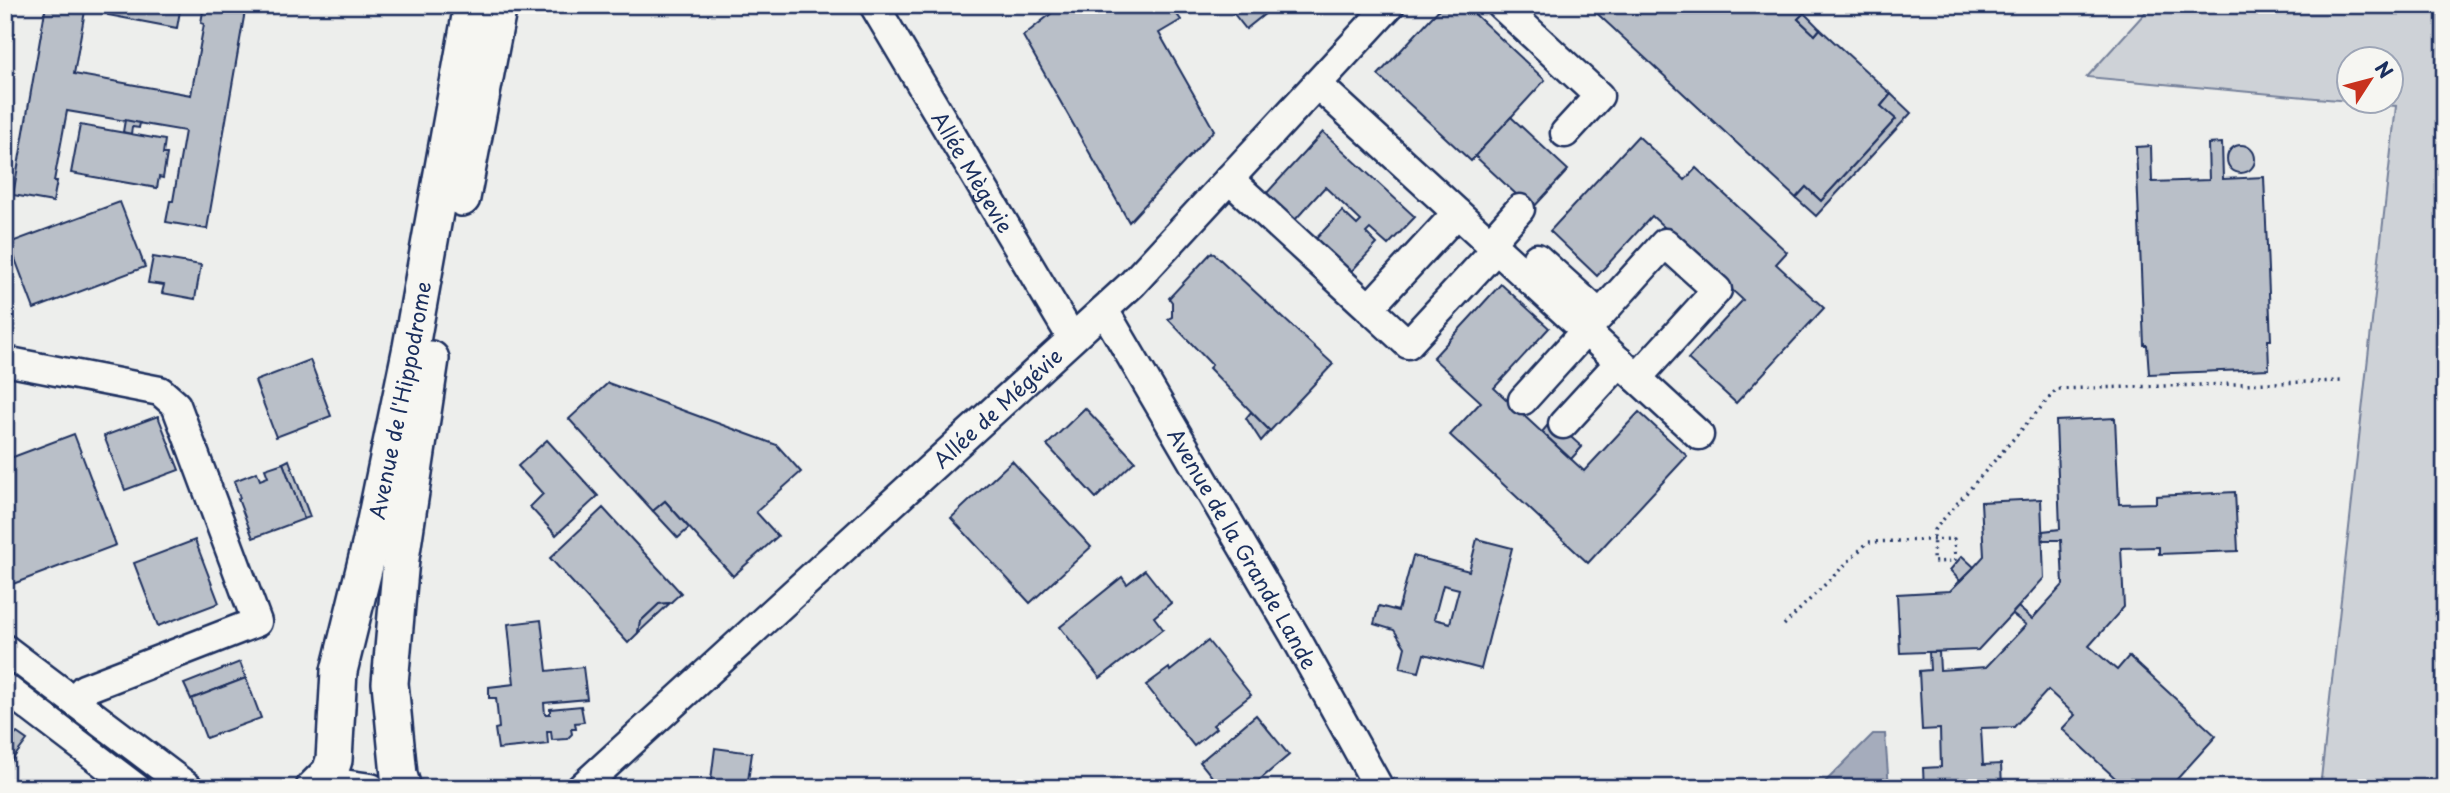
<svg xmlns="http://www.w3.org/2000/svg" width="2450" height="793" font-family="'Playpen Sans',sans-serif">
	<rect width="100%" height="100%" fill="#edeeec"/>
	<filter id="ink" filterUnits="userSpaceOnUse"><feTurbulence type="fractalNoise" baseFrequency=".0143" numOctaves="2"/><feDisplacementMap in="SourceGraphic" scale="14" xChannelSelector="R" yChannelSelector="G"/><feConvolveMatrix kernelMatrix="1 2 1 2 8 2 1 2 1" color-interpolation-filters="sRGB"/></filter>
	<g filter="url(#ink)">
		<path fill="#ced2d7" stroke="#74809a" stroke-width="2" d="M2152,5h293v783h-125l76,-682 -40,-4h34v-42h-42v41l-261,-24z"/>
		<path fill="#a5acbc" stroke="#6e7a96" stroke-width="2" d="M1873,734h12l4,54h-70z"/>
		<g fill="#b9bfc8" stroke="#1b2f5e" stroke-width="2" fill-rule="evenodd">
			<path d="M46,5h40l-12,69 117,21 13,-71 -3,-1 3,-18 41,6 -38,218 -41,-7 4,-21h3l12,-70 -118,-20 -13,70h3l-4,21 -40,-7z"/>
			<path d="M110,5h71l-4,23 -69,-13z"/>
			<path d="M1062,5h108l11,15 -22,13 55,97 -85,92 -106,-186z"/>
			<path d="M1227,5h49l-30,24z"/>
			<path d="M1443,5h22l80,75 -74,81 -93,-86z"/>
			<path d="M1588,5h207l9,8 -6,6 17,16 5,-6 71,65 -10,12 15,13 -75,82 -15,-14 -10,11z"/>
			<path d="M1804,13l16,16 -5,6 -17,-16z"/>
			<path d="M1891,94l20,19 -95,103 -20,-18 10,-11 15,14 75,-82 -15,-13z"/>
			<path d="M1511,117l57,53 -36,39 -57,-53z"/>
			<path d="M125,120l15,3 -1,5 -7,-1 -1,7 -8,-2z"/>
			<path d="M80,125l85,15 -2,14h4l-4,24 -4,-1 -2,11 -86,-15z"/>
			<path d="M1323,132l92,85 -27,28 -18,-16 -4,4 11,11 -31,33 -35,-33 31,-33 15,14 4,-4 -36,-34 -31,34 -29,-26z"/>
			<path d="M1638,136l47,44 11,-12 91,84 -11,12 48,44 -88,95 -48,-44 55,-59 -91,-84 -55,60 -47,-45z"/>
			<path d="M2222,143l1,36 41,-2 7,163h-3l1,29 -120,5 -2,-29h-3l-8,-198 15,-1 1,36 57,-2 -1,-36z"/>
			<circle cx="2241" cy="159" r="14"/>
			<path d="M120,202l25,65 -111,42 -25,-66z"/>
			<path d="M1212,252l121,112 -63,67 -61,-63 3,-3 -44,-46 4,-2v-15l-3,-4z"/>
			<path d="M153,257l48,8 -6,34 -33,-6 2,-8 -16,-2z"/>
			<path d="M1501,284l48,44 -55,60 90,83 55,-59 48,44 -99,107 -138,-128 31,-33 -48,-44z"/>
			<path d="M310,360l21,56 -55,21 -21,-56z"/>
			<path d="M608,383l169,62 24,27 -45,40 22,24 -45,40 -68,-75 -12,10 -84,-92z"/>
			<path d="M1085,408l50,53 -39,37 -49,-53z"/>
			<path d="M1251,412l19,19 -9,10 -15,-23z"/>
			<path d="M158,416l21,54 -54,20 -21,-54z"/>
			<path d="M2115,418l4,86 37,-1v-7l79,-4 3,59 -79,3v-7l-38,1 3,59 -35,39 28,24 12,-14 87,80 -47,52h-43l-64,-59 13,-14 -27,-25 -34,37 -33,1 2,37 18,-1 1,24h-78l-1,-20 18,-1 -1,-38 -18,1 -3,-59 11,-1 -1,-18h10l1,18 46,-3 40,-42 -14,-11 6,-7 14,12 31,-34 -2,-45h-19l1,-9 17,-2 -4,-108z"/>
			<path d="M1552,420l30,27 -11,12 -29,-27z"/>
			<path d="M74,434l42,111 -111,42v-127z"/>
			<path d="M547,440l51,56 -42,39 -26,-28 13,-13 -25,-28z"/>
			<path d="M289,460l21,57 -6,2 -21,-56z"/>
			<path d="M1012,461l79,86 -61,56 -79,-85z"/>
			<path d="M283,463l21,56 -51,19 -15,-39 2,-1 -6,-17 23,-9 3,8 8,-3 -3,-8z"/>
			<path d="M2041,499l3,79 -26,29 -40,43 -78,3 -3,-59 53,-3 24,-24 10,-11 -3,-54z"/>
			<path d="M665,501l24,27 -11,10 -25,-27z"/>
			<path d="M603,508l78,85 -11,10 -11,1 -19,18 -2,11 -10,10 -78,-85z"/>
			<path d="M1477,539l35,9 -31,121 -57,-15 -5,18 -19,-4 5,-21 -11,-17 -20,-6 5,-18 19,5 15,-55 56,15zM1443,585l16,4 -9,34 -16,-4z"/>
			<path d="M195,540l24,63 -61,23 -24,-63z"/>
			<path d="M1962,556l12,11 -14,14 -10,-11z"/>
			<path d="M1145,570l26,33 -17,14 9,12 -63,49 -40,-51 62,-50 5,7z"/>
			<path d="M670,603l-32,30 2,-11 19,-18z"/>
			<path d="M541,620l6,51 36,-4 4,32 -43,4 1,11h5v-5l31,-3 3,16 -9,1 1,6h-5l1,5 -5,5 -15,1 -1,-9h-4l1,13 -50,5 -3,-20 4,-1 -3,-30h-7v-11l25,-3 -6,-60z"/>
			<path d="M1208,641l43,54 -38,30 3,3 -22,18 -48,-61 23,-17 1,3z"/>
			<path d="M240,662l6,16 -55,21 -7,-15z"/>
			<path d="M246,678l15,40 -55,20 -15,-39z"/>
			<path d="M1256,715l33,40 -39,33h-29l-21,-26z"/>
			<path d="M5,730l9,6 3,-3 10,7 -22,29z"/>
			<path d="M715,748l37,5 -5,35h-37z"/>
		</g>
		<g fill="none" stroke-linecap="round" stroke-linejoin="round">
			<g stroke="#1b2f5e" stroke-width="33">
				<g id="minor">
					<path id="s1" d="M874,5l198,333"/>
					<path d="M1501,5l98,91 -34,37"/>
					<path d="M1317,84l382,351"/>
					<path d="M1229,179l140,129 88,-95"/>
					<path d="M1490,243l30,-34"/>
					<path d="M1537,258l63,57"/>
					<path d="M1369,308l39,36 88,-95"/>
					<path id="s2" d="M1104,310l191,326 84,152"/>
					<path d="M5,361l155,30 16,14 81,217 -173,67 -10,12"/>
					<path d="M1523,400l142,-157 52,47 -80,88"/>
					<path d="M1563,424l57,-62"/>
					<path d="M5,649l184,139"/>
					<path d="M5,688l131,100"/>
					<path d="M323,788l20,-4 28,4"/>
					<path id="s3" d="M581,788l551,-504 258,-279"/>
				</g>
			</g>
			<g stroke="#1b2f5e" stroke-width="40">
				<g id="major">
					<path d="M462,198l37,-193"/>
					<path id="s4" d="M314,788l16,-16 4,-12 5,-89 31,-126 41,-198 61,-342"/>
					<path d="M403,788l-4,-13 -9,-92 11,-124 30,-200"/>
				</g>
			</g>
			<path stroke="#1b2f5e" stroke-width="3.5" stroke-dasharray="2 5" stroke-linecap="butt" d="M1784,625l84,-83 86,-3 1,22 -22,1 1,-32 123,-141 288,-8"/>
			<use href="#minor" stroke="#f6f6f2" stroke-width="28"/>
			<use href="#major" stroke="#f6f6f2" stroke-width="35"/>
		</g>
	</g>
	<g text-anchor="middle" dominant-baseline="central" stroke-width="5" stroke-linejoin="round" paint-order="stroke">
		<g font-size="21" fill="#1b2f5e" stroke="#f6f6f2">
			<text stroke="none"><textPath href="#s1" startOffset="194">Allée Mègevie</textPath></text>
			<text stroke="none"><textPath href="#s4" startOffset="402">Avenue de l'Hippodrome</textPath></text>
			<text stroke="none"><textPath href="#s3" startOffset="564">Allée de Mégévie</textPath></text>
			<text stroke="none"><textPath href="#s2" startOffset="276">Avenue de la Grande Lande</textPath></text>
		</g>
	</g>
	<rect width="2450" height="793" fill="none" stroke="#f6f6f2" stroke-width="28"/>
	<rect x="14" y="14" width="2422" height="765" fill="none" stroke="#1b2f5e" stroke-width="2.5" filter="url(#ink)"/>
	<g transform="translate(2370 80) rotate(54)"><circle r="33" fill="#f6f6f2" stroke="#9ea6b7" stroke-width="2"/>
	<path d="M0-5L12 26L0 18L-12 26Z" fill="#c8321e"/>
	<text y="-10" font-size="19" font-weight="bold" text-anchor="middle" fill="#1b2f5e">N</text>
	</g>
</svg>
